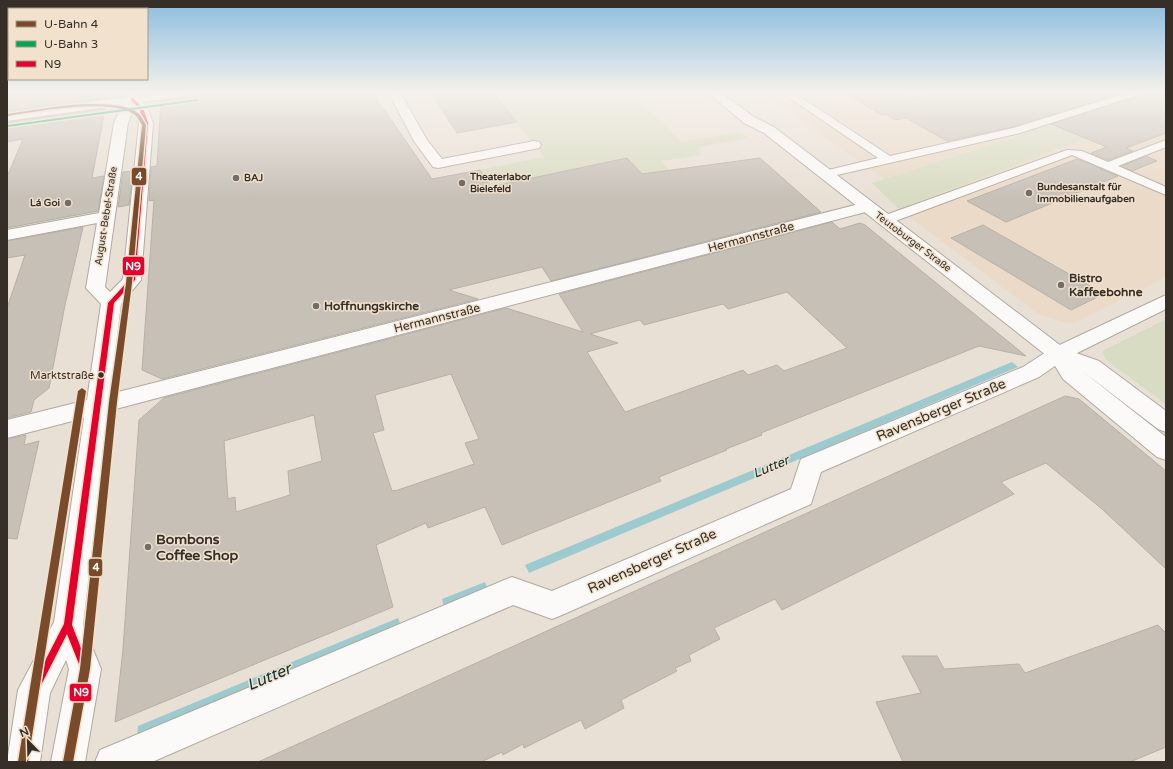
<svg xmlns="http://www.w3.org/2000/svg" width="1173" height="769" font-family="'Varela Round',sans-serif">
	<rect width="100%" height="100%" fill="#e9e0d5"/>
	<g fill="#eadac7">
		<path d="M762,92h391l-269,87z"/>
		<path d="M1166,108v169l-92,46h-7l-29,-9 -139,-105z"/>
	</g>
	<g fill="#d8dcc2">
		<path d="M493,92h138l51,50 58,-10 8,6 -48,9 1,8 -39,6 55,70 -49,-30 -41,-43 -137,29 -10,-17 64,-13z"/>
		<path d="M1153,92l13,3v13l-267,101 -27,-26z"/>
		<path d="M1166,319v85l-60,-44 -4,-9z"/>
	</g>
	<g fill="#9dcacf">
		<path d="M1012,362l6,5 -489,206 -4,-8z"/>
		<path d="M485,582l3,8 -44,18 -2,-9z"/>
		<path d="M398,618l3,8 -264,111 1,-11z"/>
	</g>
	<g fill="#c7c0b7" stroke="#b7b0a7" fill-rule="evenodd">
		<path d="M7,92h102l-1,6 -101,13z"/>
		<path d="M219,92h153l60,87 48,-9 10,17 137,-29 15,16 118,-16 61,54 -270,69 -9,-14 -93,23 29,9 -316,80 -20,-9 12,-170 -5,1 2,-34 6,-1 4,-65z"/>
		<path d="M430,92h62l25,30 -60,11z"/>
		<path d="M843,92h55l12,6 17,-3 3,-3h196l-113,35 -66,14 -41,-23 -11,2 -10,-6 -3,1z"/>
		<path d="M1144,92h22v41l-40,15 7,3 -25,9 -17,-7 16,-6 -56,-23 90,-29z"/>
		<path d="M105,109l-13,69 12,-2 -6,35 -91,17v-51l16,-38 -16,3v-20z"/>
		<path d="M1146,156l11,5 -25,10 -10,-5z"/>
		<path d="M1077,159l41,17 -112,46 -39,-21z"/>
		<path d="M133,171l-4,34 -11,2 5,-35z"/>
		<path d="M832,222l8,7 20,-6 5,2 161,131 -47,-10 -218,87 1,2 -36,14 1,1 -68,27 2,4 -159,64 -17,-38 -57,21 -2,-5 -50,22 17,62 -278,115 8,-73 16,-229 25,-22 342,-90 77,24 -24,-38zM787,292l60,56 -63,23 -7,-6 -29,10 -5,-5 -118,42 -38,-60 31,-9 -28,-9 50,-14 4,5 79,-21 5,5zM451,374l28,65 -14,4 9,21 -79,27v-1l-3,1 -19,-58 11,-3 -9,-35zM314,415l8,46 -34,10 2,24 -54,17 -1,-15 -7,2 -4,-58z"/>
		<path d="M983,225l121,69 -33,16 -120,-72z"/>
		<path d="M83,227l-18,78 -16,83 -15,12 -3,12 -24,6v-110l18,-53 -18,3v-17z"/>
		<path d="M1065,396l14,3 87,72v98l-64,-60 -56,-46 -45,19 13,12 -232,116 -7,-11 -61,29 6,11 -31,16 2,6 -16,7 2,3 -56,29 3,8 -39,21 -4,-9 -57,28 -1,-4 -20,11 -1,-3 -21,10h-223z"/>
		<path d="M26,435l-2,10 15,-4 -22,98 -10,-1v-99z"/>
		<path d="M1158,625l8,8v114l-36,15h-227l-27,-60 45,-9 -19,-37h35l7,13 75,-5 6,9z"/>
	</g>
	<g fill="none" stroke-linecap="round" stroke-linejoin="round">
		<g stroke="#b0a9a0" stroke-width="2">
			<g id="lane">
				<path d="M783,92h10l97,64 123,-28 117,-36h13l-2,2 -121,39 -196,45 -6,-4 2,-2 58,-14 -94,-64z"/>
				<path d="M899,92h30l-2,2 -17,3z"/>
				<path d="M1166,140v7l-48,19 48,21v8l-94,-40 -182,68 -5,1 -6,-4 1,-3 187,-67 15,1 26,11z"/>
			</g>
		</g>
		<g stroke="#b0a9a0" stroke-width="2">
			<g id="street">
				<path d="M127,92h12v3l24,-3h29l-6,4 -44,6 5,6 6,15 -12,157 -20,24 -11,90 757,-192 6,2 2,3 -2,3 -765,201 -25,214 18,44 -16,93h-34l18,-93 -3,-9 -16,33 -10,69h-33l11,-72 36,-68 30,-204 -77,20v-18l80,-20 14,-96 -15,-16 11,-65 -90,17v-10l92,-17 15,-90 8,-18 -115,16v-8l118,-16zM134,108l5,15 -16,156 -13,13 -5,-5 23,-164z"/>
				<path d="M388,92h12l27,48 15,19 92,-18 5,1 2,3 -2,3 -5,1 -96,19 -5,-1 -19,-26z"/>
				<path d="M1166,295v14l-101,50 -26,18 -218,95 -10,32 -249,111 -10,4 -39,-14 -361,157h-57l5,-12 402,-169 10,-4 40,14 239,-102 10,-30 222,-92 28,-18z"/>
			</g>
		</g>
		<g stroke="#b0a9a0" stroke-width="2">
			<path id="secondary" d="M707,92h13l34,25 20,10 291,222 34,12 67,50v21l-8,-3 -77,-59 85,67v23l-9,-3 -94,-78 -12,-20 -287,-226 -20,-10z"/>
		</g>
		<use href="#lane" fill="#fcfaf9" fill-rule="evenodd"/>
		<use href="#street" fill="#fcfaf9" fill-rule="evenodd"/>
		<use href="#secondary" fill="#fcfaf9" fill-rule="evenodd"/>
		<g stroke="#f1e1cd" stroke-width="3">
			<path id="bus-1" d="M131,98h2l10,10 5,15 -13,157 -21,23 -42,322 17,44 -16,93h-10l18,-93 -14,-35 -29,57 -10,71h-10l12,-72 34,-66 44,-321 21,-23 15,-157 -5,-15 -8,-8z"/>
		</g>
		<use href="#bus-1" fill="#e4002b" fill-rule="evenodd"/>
		<g stroke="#f1e1cd" stroke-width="3">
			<g id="metro-1">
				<path d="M82,104c15,0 46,-1 57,10 3,3 5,8 7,11l-14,158 -15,119 -27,267 -17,93h-10l17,-93 29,-267 17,-119 16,-158c-2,-3 -4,-8 -7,-10 -23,-18 -100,-3 -128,1v-2l53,-8z"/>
				<path d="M82,388l4,3 -58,371h-10l60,-371z"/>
			</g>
		</g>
		<g stroke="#f1e1cd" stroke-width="3">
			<path id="metro-2" d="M197,99l2,1 -1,1 -191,26 1,-2z"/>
		</g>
		<use href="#metro-1" fill="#7a4b2a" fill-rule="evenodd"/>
		<use href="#metro-2" fill="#00a651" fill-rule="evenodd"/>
	</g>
	<linearGradient id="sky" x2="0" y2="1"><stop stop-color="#8abdde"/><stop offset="0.46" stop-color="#f5f1ec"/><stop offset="1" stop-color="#f5f1ec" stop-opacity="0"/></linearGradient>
	<rect width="1173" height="199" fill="url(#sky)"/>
	<g fill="#746d65" stroke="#f1e1cd" stroke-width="1.5">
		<circle cx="236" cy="178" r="4"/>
		<circle cx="462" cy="183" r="4"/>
		<circle cx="1029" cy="193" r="4"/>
		<circle cx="68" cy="203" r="4"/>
		<circle cx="1061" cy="285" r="4"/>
		<circle cx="316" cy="306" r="4"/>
		<circle cx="148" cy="547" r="4"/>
	</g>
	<circle fill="#352f28" stroke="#f1e1cd" stroke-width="1.5" cx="101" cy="375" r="3.5"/>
	<g text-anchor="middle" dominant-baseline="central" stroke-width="3" stroke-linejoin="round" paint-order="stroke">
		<g font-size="10" font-weight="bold" fill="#352f28" stroke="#f1e1cd" text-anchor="start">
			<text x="470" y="177">Theaterlabor<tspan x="470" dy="12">Bielefeld</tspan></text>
			<text x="244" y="178">BAJ</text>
			<text x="1037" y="187">Bundesanstalt für<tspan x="1037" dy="12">Immobilienaufgaben</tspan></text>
			<text x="60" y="203" text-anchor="end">Lá Goi</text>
		</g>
		<g font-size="10" fill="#352f28" stroke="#f1e1cd">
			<text transform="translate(106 216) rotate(-81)">August-Bebel-Straße</text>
			<text transform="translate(913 242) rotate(37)">Teutoburger Straße</text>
		</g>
		<g font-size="11" fill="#352f28" stroke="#f1e1cd" text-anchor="end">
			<text x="94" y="375">Marktstraße</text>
		</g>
		<g font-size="12" fill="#352f28" stroke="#f1e1cd">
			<text transform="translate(751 237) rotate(-15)">Hermannstraße</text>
			<text transform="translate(437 318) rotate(-14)">Hermannstraße</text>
		</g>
		<g font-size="12" font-weight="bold" fill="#352f28" stroke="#f1e1cd" text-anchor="start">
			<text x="1069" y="278">Bistro<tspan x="1069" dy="14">Kaffeebohne</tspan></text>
			<text x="324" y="306">Hoffnungskirche</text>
		</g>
		<g font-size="13" font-style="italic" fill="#0d3035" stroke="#f1e1cd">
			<text transform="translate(771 467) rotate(-23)">Lutter</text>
		</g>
		<g font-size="14" fill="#352f28" stroke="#f1e1cd">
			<text transform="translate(941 410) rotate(-23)">Ravensberger Straße</text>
			<text transform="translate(652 561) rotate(-24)">Ravensberger Straße</text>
		</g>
		<g font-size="14" font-weight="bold" fill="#352f28" stroke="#f1e1cd" text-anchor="start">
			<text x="156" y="539">Bombons<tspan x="156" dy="16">Coffee Shop</tspan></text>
		</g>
		<g font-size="16" font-style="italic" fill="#0d3035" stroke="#f1e1cd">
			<text transform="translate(269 677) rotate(-23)">Lutter</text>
		</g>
	</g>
	<g stroke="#f1e1cd" stroke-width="1.5">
		<rect x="131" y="167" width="16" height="19" rx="4" fill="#7a4b2a"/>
		<rect x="122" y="256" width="23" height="20" rx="4" fill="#e4002b"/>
		<rect x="88" y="558" width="15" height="19" rx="4" fill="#7a4b2a"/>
		<rect x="69" y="683" width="23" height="19" rx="4" fill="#e4002b"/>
	</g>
	<g font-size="11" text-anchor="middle" font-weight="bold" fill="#fff">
		<text x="139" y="180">4</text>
		<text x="133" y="270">N9</text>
		<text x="96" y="571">4</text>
		<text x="81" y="696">N9</text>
	</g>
	<rect width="1173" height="769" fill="none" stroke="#352f28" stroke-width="16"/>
	<rect x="8" y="8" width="140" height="72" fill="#f1e1cd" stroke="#a69a8b"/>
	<rect x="16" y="21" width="20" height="6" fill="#7a4b2a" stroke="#a69a8b"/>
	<text x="44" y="28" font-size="12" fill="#352f28">U-Bahn 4</text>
	<rect x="16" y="41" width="20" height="6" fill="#00a651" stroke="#a69a8b"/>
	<text x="44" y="48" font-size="12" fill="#352f28">U-Bahn 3</text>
	<rect x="16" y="61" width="20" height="6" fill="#e4002b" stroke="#a69a8b"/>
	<text x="44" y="68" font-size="12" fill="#352f28">N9</text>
	<g transform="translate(28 741) rotate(337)" stroke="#f1e1cd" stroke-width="3" paint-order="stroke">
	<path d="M0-3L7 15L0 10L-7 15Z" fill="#352f28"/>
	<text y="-6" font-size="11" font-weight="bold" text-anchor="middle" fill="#352f28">N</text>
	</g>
</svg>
